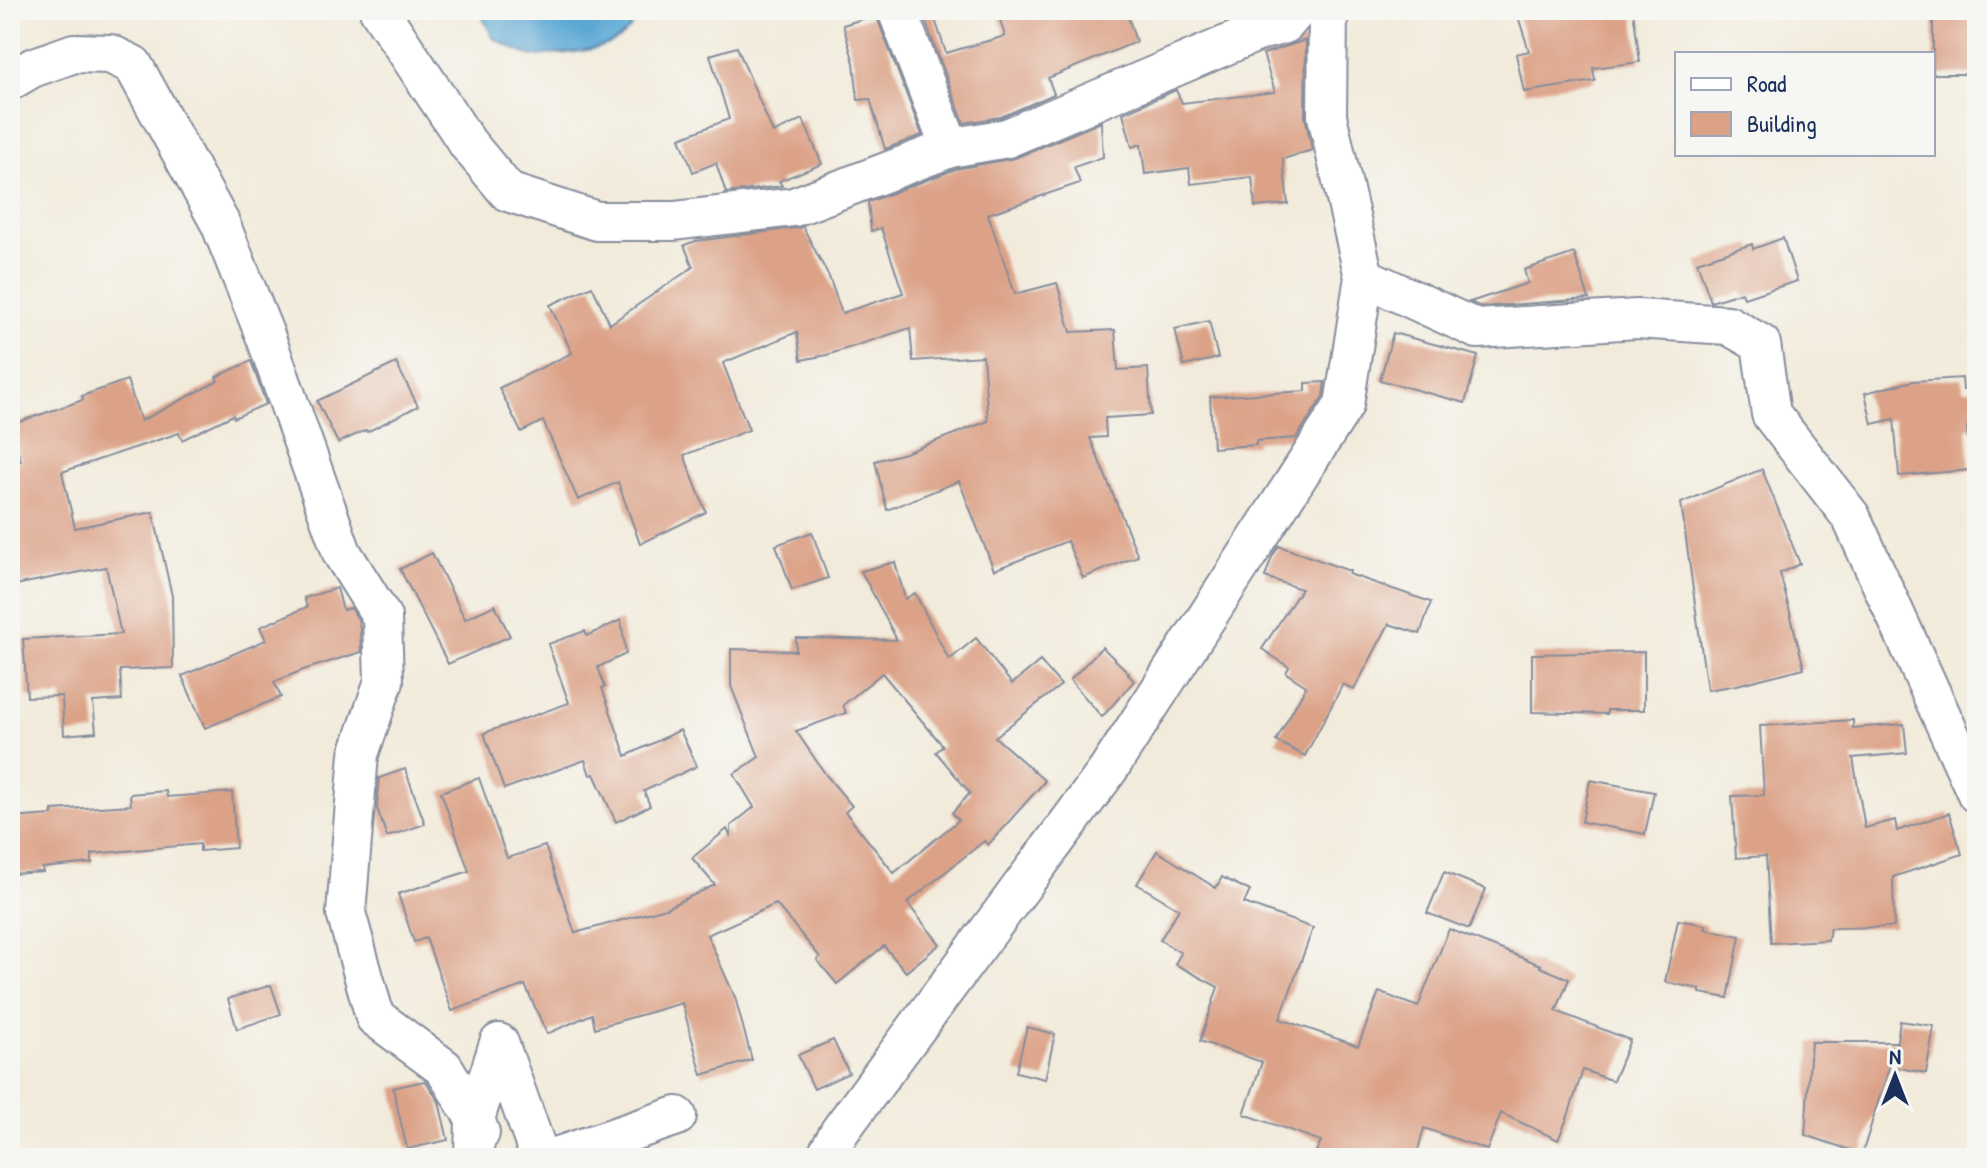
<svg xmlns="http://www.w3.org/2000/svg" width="1987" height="1168" font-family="'Patrick Hand',sans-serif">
	<rect width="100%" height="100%" fill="#f6f6f2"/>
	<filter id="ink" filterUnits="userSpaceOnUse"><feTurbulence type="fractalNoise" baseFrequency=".0125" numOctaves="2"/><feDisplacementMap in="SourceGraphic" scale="16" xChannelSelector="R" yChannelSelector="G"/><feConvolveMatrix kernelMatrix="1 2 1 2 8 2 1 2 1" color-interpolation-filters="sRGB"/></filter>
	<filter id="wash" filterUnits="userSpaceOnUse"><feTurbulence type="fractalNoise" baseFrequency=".006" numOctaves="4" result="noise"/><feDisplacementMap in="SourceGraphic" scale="32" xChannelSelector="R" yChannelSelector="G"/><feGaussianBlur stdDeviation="1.8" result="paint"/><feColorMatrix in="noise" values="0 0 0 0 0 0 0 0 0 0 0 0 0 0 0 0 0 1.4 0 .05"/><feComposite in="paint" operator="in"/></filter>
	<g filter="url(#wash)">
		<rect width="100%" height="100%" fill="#f2ebdb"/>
		<path fill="#5ba8d4" stroke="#3b6c99" stroke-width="2" d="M479,10h159c-7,37 -49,41 -80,44 -8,0 -18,3 -25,2 -12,-2 -29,-13 -40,-18z"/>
		<g id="blocks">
			<g fill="#dca287" fill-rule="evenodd">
				<path d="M921,10h11l14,43 59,-17 -8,-26h129l10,32 -88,36 6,16 -53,23 -37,6z"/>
				<path d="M1516,10h117l7,52 -47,6 2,13 -71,11 -8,-38 13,-3z"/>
				<rect x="1933" y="10" width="44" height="64"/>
				<path d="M876,15l46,120 -37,14 -15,-50 -12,1 -4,-37 -11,-38z"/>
				<path d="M1306,40l-1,76 7,34 -29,9 5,45 -33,3 -3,-30 -61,7 -2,-16 -44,6 -4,-30 -9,3 -9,-34 53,-23 6,13 93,-11 -12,-38z"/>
				<path d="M737,47l36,86 30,-14 19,45 -43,17 3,5 -56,7 -10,-30 -23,9 -13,-34 49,-19 -19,-64z"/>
				<path d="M1101,122l2,35 -29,10 6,16 -92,31 27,80 42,-11 14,49 44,-2 3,40 30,-2 3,47 -46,3 1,19 -16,1 48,118 -55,22 -16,-37 -73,29 -35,-89 -72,29 -12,-49 30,-8 83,-32 -5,-65 -70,5 -3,-33 -83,27 -26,5 -4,-28 -74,31 26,67 -65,25 22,57 -66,32 -22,-62 -40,18 -35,-79 -22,11 -22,-44 73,-35 -22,-48 42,-19 18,38 83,-57 -9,-22 12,-4 107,-14 26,50 13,36 61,-20 -22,-65 -10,3 -3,-29 88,-33 59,-11z"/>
				<path d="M1783,238l14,43 -53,17 -2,-6 -31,10 -14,-40 55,-18 1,5z"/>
				<path d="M1574,253l15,46 -108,8 -11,-5 58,-19 -4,-13z"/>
				<path d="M1209,321l9,37 -34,8 -9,-37z"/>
				<path d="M1393,333l85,23 -13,47 -85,-23z"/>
				<path d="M251,361l15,43 -32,14 -1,-3 -51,25 -3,-7 -117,39 13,56 78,-16 19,84 1,72 -53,2 2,30 -29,2 3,30 -32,3 -2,-39 -35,1 -4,-58 98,-5 -15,-67 -96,19v-124l11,-1 -11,-36 73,-25 -1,-4 45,-16 14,41 77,-40 -2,-4z"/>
				<path d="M396,363l22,43 -51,26 -1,-2 -28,13 -21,-42z"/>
				<path d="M1962,378l1,12h14v37h-10l3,43 -71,6 -5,-57 -22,5 -7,-31 48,-12z"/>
				<path d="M1325,382l-2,15 -27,41 -40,3v4l-43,3 -3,-51 96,-6v-8z"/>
				<path d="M1762,469l38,95 -20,9 24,95 -67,17 -30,5 -26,-187z"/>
				<path d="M812,532l16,46 -36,12 -16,-45z"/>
				<path d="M1279,546l71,25 -1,3 82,28 -11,32 -31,-10 -35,66 -11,-6 -38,72 -29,-15 30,-55 -20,-13 3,-6 -27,-18 39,-60 -36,-12 7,-20z"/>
				<path d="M432,553l33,66 30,-14 15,31 -62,28 -48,-95z"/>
				<path d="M895,562l10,37 10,-6 34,67 27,-22 36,46 28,-23 21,24 -66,52 50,44 -57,64 -4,-4 -77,62 33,41 -34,28 -22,-26 -47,38 -20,-24 3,-3 -44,-53 -69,31 28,62 17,63 -50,15 -20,-72 -87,25 -3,-14 -45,20 -22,-49 -73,26 -26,-73 -12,4 -16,-48 71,-23 -28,-79 38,-14 28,80 38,-12 30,87 91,-25 49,-23 -23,-27 35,-29 4,8v-11l23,-19 -20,-33 25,-17 -28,-71v-37l65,2v-13l101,2 -36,-69zM882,673l61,73 -7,6 34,41 -18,20 7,7 -65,53 -49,-61 7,-6 -26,-31 -30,-44 50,-18 -3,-8z"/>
				<path d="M337,588l6,22 8,-2 7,11 2,9 1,24 -58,18 -29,12 7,15 -76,31 -23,-52 84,-36 -6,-13 47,-20 -3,-9z"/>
				<path d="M621,620l5,34 -28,13 7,20 -3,1 24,68 54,-26 17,36 -53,25 6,15 -34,16 -22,-48 -4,1 -5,-15 -81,29 -20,-56 85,-30 -21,-59 37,-13 2,5z"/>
				<path d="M1102,647l27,26 -1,1 6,7 -32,36 -32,-37z"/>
				<path d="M1644,652v58h-37v4l-75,-2v-58z"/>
				<path d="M1853,720v8l51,-4 3,29 -54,5 12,70 30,-8 2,11 52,-18 13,41 -69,23 1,50 -64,1 -2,12 -57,3 -5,-87 -30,2 -4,-62 32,-1 -4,-69z"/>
				<path d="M405,769l20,55 -38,13 -10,-29 2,-30z"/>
				<path d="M1590,780l64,12 -9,42 -63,-12z"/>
				<path d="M166,791l1,6 65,-5 4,56 -36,3v-7l-108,10v9l-50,5 1,4 -33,2v-56l42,-3v-5l79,-5 -1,-11z"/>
				<path d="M1157,851l59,37 6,-11 28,14 -6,12 69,25 -33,91 78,27 21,-54 39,15 31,-78 92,36 -1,2 29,12 -13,32 74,29 -17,41 -30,-11 -16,49 -9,21 -57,-27 -14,37 -63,-22 -8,30h-103l8,-17 -77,-27 18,-52 -62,-21 18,-54 -43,-23 6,-11 -21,-13 19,-31 -42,-25z"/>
				<path d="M1444,872l42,17 -17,40 -42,-16z"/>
				<path d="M1678,920l28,5 -1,4 35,7 -12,62 -28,-5v-4l-35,-7z"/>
				<path d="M271,985l10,29 -44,15 -9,-30z"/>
				<path d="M1900,1021l34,5 -8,47 -33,-6z"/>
				<path d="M1027,1027l28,7 -10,45 -29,-7z"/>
				<path d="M833,1040l16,33 -35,16 -16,-34z"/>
				<path d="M1811,1042h86l-35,112 -57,-19z"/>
				<path d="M424,1081l3,2 12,19 9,38 -41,9 -14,-61z"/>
			</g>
		</g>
	</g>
	<g filter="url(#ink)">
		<use href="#blocks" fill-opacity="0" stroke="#868d9c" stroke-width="2"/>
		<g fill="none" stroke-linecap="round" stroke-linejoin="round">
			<g stroke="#868d9c" stroke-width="42">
				<g id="street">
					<path d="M379,10l89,134 40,48 89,29h77l120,-14 156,-59 57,-10 255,-108 23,-6 12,-14"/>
					<path d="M897,10l53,138"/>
					<path d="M10,81l22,-13 42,-15 36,1 23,11 87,158 46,115 76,215 40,64 2,64 -25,73 -13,159 29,104 69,51 31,51 -1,39"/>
					<path d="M1364,277l113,52 160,-10 91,6 33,19 10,70 80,103 126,277"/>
					<path d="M480,1133l-5,-14 24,-76 41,115"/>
					<path d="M553,1158l124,-42"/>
					<path d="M825,1158l15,-27 268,-361 236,-365 20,-128 -37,-161 1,-106"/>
				</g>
			</g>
			<use href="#street" stroke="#fff" stroke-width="38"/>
		</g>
	</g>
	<rect width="1987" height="1168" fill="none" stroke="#f6f6f2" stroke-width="40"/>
	<rect x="1675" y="52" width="260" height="104" fill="#f6f6f2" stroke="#9ea6b7" stroke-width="2"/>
	<rect x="1691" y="78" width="40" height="12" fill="#ffffff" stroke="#9ea6b7" stroke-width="2"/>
	<text x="1747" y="92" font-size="24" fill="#1b2f5e">Road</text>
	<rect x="1691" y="112" width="40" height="24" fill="#dca287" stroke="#9ea6b7" stroke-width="2"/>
	<text x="1747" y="132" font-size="24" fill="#1b2f5e">Building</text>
	<g transform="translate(1895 1076)" stroke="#f6f6f2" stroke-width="6" paint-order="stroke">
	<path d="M0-6L14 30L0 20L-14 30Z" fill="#1b2f5e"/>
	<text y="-12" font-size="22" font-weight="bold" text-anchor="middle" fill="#1b2f5e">N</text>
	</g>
</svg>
